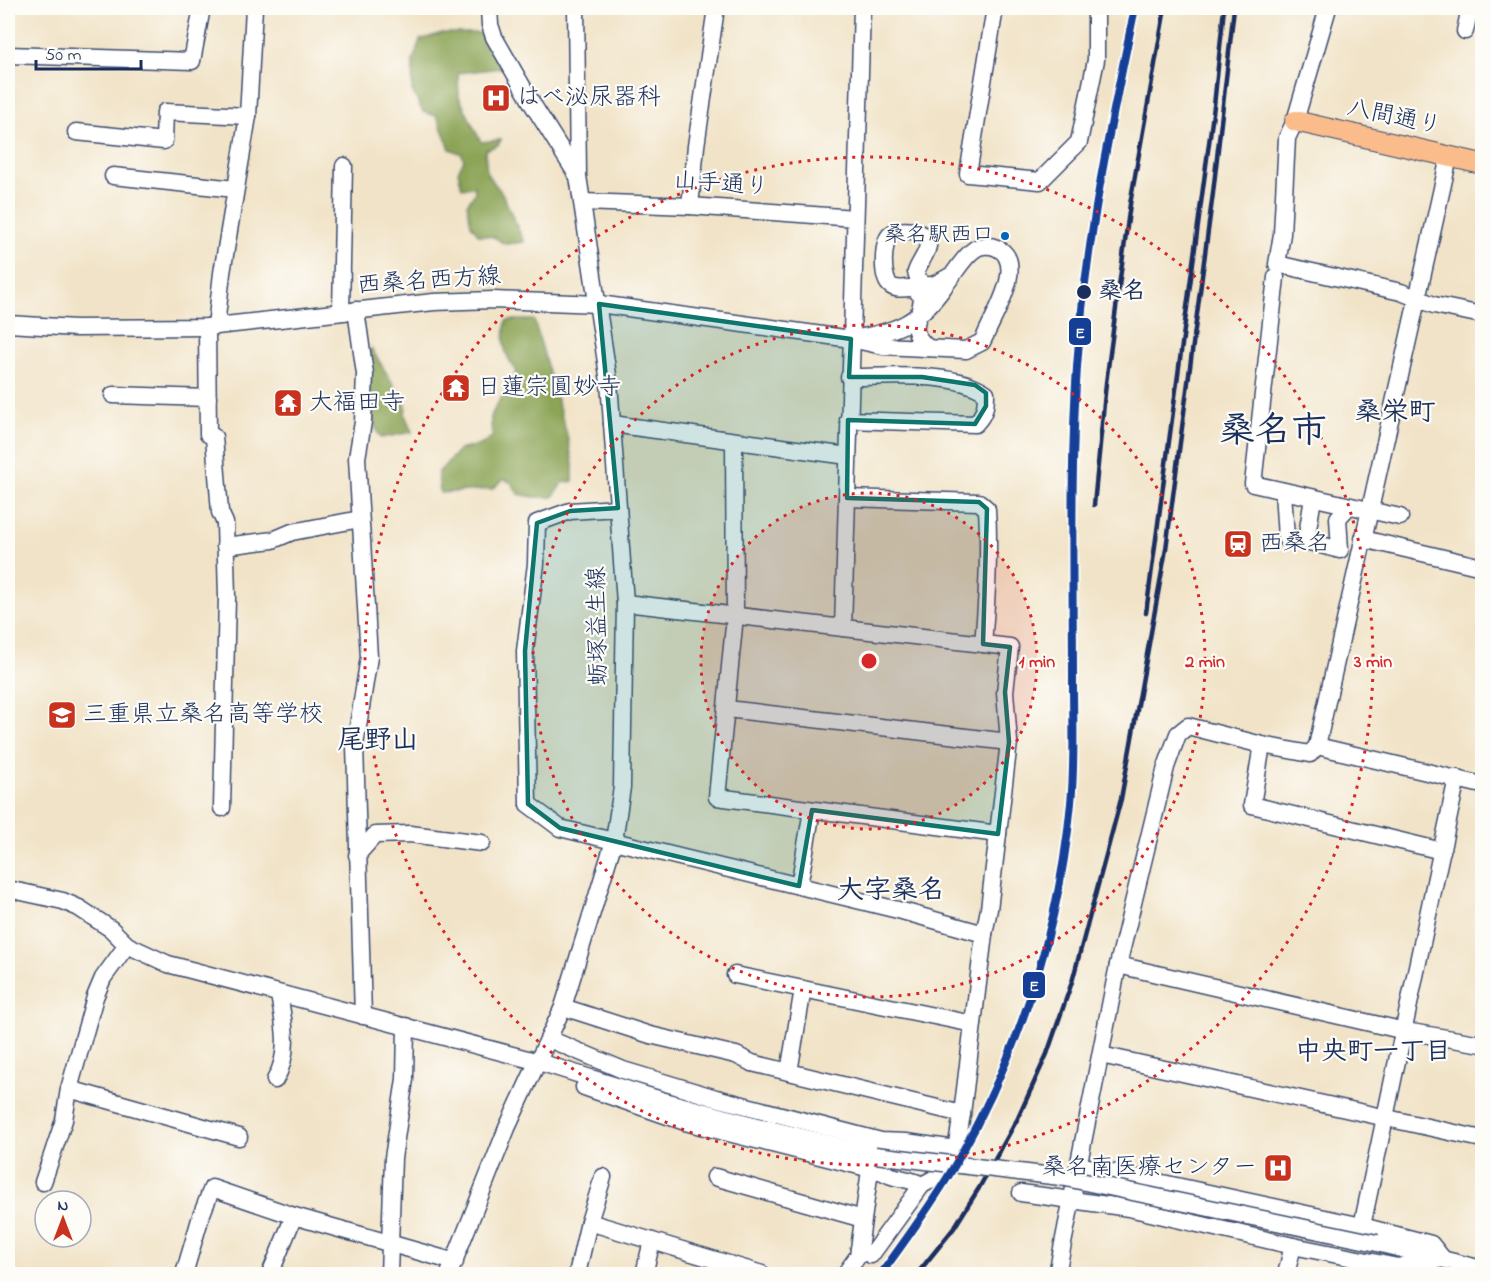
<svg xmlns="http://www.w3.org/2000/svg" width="1490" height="1282" font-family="'Indie Flower','Klee One',sans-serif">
	<rect width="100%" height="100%" fill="#fdfcf7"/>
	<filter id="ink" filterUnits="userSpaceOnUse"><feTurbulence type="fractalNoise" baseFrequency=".0167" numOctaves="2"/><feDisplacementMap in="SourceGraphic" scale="12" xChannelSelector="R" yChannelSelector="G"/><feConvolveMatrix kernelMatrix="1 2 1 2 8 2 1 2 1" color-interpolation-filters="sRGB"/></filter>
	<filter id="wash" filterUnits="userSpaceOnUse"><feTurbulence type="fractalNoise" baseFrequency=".008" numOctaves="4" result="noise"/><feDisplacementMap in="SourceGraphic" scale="24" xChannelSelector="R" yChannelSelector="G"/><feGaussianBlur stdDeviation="1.35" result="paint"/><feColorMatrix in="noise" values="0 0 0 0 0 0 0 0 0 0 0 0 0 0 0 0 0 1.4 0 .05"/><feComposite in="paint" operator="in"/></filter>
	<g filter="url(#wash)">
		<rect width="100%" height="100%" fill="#f1e3c7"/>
		<g fill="#8ca456" stroke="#546a5a" stroke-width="1.5">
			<path d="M442,33h38l21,35 -43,5 1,24 22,45 20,-2 -3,5 -13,5 2,24 15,19 22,49 -19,2 -11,-7 -15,-2 -8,-10 -4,-21 8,-11 -1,-7 -12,2 -4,-17 6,-11 -2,-6 -12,-5 -13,-33 -14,-4 -11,-22 1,-29 7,-21z"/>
			<path d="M511,320h23l33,115 6,29v17l-11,2 -9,14h-19l-16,-3 -6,-11 -8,-4 -12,10 -52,4 -2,-20 21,-23 23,-6 11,-8c-1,-5 -3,-13 -2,-19 5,-17 22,-29 25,-47 -14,-18 -13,-27 -10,-49z"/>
			<path d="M371,348l35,57 -1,10 7,17 -31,6c-13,-17 -12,-64 -13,-86z"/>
		</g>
	</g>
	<g filter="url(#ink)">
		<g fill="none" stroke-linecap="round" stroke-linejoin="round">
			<g stroke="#3b4a6e" stroke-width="19">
				<g id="minor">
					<path d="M489,8l1,17 4,12 39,68 44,70"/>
					<path d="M995,8l-27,166 72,7 39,-39 17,-82v-49l-3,-3"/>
					<path d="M1328,8l-33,113 -8,17 -5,96 -5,30 124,28 33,13 48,10"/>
					<path d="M1465,31l5,-23"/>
					<path d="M8,55l184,6 10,-53"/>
					<path d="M76,132l88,9 1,-29 83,4"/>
					<path d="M113,176l122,13"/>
					<path d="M583,202l107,4 165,12"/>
					<path d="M690,206l6,-60 20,-138"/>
					<path d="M1276,277l-23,207 147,33"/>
					<path d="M356,310l9,64 -2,48 -6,36 12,199 -14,88 8,271"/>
					<path d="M341,312l3,-146"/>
					<path d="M8,324l68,4 131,-1 227,-25 59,-2 106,4 252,35 32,7 83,4 16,-8 4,-8c9,-21 41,-72 11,-86 -7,-3 -16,-3 -22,1 -12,8 -20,24 -29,35 -27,39 -49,48 -95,55"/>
					<path d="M216,326l6,-53 26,-157 6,-108"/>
					<path d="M207,327l1,107 6,3 6,75 5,11 2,74 -5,211"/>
					<path d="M928,348c-23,-20 -7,-28 -6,-51l-8,-9c-8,-1 -16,3 -23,-2 -10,-6 -9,-45 0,-52 8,-7 35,-4 37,7 2,10 -9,21 -12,31 6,22 20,12 34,4"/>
					<path d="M113,395l95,3"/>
					<path d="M848,420l127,4c10,-10 11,-18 11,-31 -30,-22 -99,-16 -137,-16"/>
					<path d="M612,424l236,32"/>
					<path d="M734,442l1,174 -18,181 281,37"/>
					<path d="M1283,491l3,47 20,3 34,9 -2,-32 11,-12"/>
					<path d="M847,498l132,4 8,7c3,46 0,90 -4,135"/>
					<path d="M618,508l-48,3 -33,12 -1,41 -11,87 3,153 32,24 342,83 82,23"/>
					<path d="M1297,539l9,2 7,-43"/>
					<path d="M1363,539l119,28"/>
					<path d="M225,546l48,-6 19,-8 68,-13"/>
					<path d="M625,603l385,44 -5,45 4,50 -20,167 -5,25 -22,180 -6,35 -19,28 -15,8 -51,70 -12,-6"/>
					<path d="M843,628l19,-620"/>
					<path d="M727,709l282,33"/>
					<path d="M1262,745l-10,60 190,46"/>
					<path d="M1317,746l165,39"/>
					<path d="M357,855l18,-20 35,-1 72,9"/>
					<path d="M799,886l13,-76"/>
					<path d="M8,889l55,12 16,7 32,21 16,16 41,19 371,98 122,38 92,25 122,30"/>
					<path d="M1118,965l287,66 77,13"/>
					<path d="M735,975l238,49"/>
					<path d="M563,1007l87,28 86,20 16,8 210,51"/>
					<path d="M549,1039l74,31 93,28 165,43 25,1 50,7"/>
					<path d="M1101,1055l381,84"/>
					<path d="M789,1072l14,-83"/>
					<path d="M275,1080c16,-27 9,-57 4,-85"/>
					<path d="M584,1087l101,35 198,50c12,8 25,5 39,13"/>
					<path d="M69,1089l170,48"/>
					<path d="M715,1177l148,42"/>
					<path d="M43,1182l21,-62 5,-31 26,-92 8,-19 24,-33"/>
					<path d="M1021,1193l108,15 164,38 105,21 45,-8 -12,-15 -69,-18 -283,-61"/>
					<path d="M589,1222l173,52"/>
					<path d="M1362,1226l95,-448"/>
					<path d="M1377,1243l105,26"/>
					<path d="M184,1274l17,-58 11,-28 82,28 161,46"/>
					<path d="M270,1274l24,-58"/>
					<path d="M389,1274l4,-116 12,-79 1,-53"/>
					<path d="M449,1274l58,-146 56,-121 51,-166 8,-54 3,-184 -16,-221 -31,-206 -2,-168"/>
					<path d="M577,1274l12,-52 14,-45"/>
					<path d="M644,1274l8,-33"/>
					<path d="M845,1274l13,-18 12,-86"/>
					<path d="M1057,1274l61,-309 48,-198 12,-33 10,-8 74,19 48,9 7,-8 132,-589"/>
					<path d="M1286,1274l7,-28"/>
				</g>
			</g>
			<g stroke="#3b4a6e" stroke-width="22">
				<path id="major" d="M1295,121l187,43"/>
			</g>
			<use href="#minor" stroke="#fff" stroke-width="16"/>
			<use href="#major" stroke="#fabc8b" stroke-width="20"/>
			<g stroke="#1b2f5e" stroke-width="4.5">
				<path d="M1094,505l12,-122 24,-179 35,-196"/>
				<path d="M1146,613l68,-507 10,-98"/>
				<path d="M917,1274l37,-46 25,-40 39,-70 29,-64 25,-72 49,-183 45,-250 47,-356 21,-185"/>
			</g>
			<g stroke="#3b4a6e" stroke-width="19" stroke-linecap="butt">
				<path id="minor-bridge" d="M875,1155l186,22 316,66"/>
			</g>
			<use href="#minor-bridge" stroke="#fff" stroke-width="16"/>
			<g stroke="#fdfcf7" stroke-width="12">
				<path id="rail-1" d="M881,1274c26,-36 52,-71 74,-109 64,-112 104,-234 116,-362 4,-40 2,-80 2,-119 0,-106 -3,-212 4,-317 8,-122 33,-241 58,-359"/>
			</g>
			<use href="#rail-1" stroke="#153f97" stroke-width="8"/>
		</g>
	</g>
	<path fill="#0f766e" fill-opacity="0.2" stroke="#0f766e" stroke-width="4.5" stroke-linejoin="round" d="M599,304l252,35 -2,38h73l53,8 11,8v13l-11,18 -127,-4 -1,78 132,4 8,7 -4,135 27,3 -5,45 4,50 -11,92 -186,-24 -13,76 -239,-58 -32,-24 -3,-153 12,-128 33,-12 48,-3z"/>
	<circle cx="869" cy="661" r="168" fill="#d62828" fill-opacity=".12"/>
	<g fill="none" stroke="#d62828" stroke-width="3" stroke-dasharray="3 6">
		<circle cx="869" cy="661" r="168"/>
		<circle cx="869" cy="661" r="336"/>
		<circle cx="869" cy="661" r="504"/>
	</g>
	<defs>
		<g id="hospital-square" transform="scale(1.5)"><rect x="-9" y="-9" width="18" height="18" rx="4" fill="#c8321e" stroke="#fdfcf7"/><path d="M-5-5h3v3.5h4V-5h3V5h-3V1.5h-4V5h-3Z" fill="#fff"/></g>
		<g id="temple-square" transform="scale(1.5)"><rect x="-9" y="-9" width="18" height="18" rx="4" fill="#c8321e" stroke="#fdfcf7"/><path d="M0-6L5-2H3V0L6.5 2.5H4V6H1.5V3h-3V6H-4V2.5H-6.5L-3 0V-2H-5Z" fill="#fff"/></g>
		<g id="station-square" transform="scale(1.5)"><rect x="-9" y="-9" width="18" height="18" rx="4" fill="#c8321e" stroke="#fdfcf7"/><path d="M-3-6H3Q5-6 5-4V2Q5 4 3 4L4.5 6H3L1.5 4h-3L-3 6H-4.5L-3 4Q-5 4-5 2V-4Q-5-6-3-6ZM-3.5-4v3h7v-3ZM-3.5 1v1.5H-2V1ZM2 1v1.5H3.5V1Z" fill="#fff"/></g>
		<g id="school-square" transform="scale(1.5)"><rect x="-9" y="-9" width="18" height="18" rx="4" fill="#c8321e" stroke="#fdfcf7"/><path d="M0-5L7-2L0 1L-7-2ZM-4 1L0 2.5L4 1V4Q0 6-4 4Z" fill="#fff"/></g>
	</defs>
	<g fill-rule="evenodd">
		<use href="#hospital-square" x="496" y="98"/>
		<use href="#temple-square" x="456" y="388"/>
		<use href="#temple-square" x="288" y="403"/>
		<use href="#station-square" x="1238" y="544"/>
		<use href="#school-square" x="62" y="715"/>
		<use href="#hospital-square" x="1278" y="1168"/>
	</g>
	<circle fill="#0065bd" stroke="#fdfcf7" stroke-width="2" cx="1005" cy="236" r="5"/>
	<circle fill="#1b2f5e" stroke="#fdfcf7" stroke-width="2" cx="1084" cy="292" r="8"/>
	<g text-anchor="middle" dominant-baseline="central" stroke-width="4.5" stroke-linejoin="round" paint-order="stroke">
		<g font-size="22" fill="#1b2f5e" stroke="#fdfcf7" text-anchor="end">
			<text x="994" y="236">桑名駅西口</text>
		</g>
		<g font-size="24" fill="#1b2f5e" stroke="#fdfcf7" text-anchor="start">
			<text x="517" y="98">はべ泌尿器科</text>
			<text x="477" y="388">日蓮宗圓妙寺</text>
			<text x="309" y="403">大福田寺</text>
			<text x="1259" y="544">西桑名</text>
			<text x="83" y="715">三重県立桑名高等学校</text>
			<text x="1257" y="1168" text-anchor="end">桑名南医療センター</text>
		</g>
		<g font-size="24" fill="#1b2f5e" stroke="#fdfcf7">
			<text transform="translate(1394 118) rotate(12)">八間通り</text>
			<text transform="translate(721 185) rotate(4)">山手通り</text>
			<text transform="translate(429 282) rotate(-4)">西桑名西方線</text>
			<text transform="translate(599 626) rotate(-91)">蛎塚益生線</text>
		</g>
		<g font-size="24" font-weight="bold" fill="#1b2f5e" stroke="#fdfcf7" text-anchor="start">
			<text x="1098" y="292">桑名</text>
		</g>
		<g font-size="26" font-weight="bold" fill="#1b2f5e" stroke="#fdfcf7">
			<text x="1373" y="1053">中央町一丁目</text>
		</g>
		<g font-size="27" font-weight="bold" fill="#1b2f5e" stroke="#fdfcf7">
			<text x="1395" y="413">桑栄町</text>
			<text x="378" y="741">尾野山</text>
			<text x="891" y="891">大字桑名</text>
		</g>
		<g font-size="36" font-weight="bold" fill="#1b2f5e" stroke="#fdfcf7">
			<text x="1273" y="432">桑名市</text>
		</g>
	</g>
	<circle cx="869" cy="661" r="9" fill="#d62828" stroke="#fdfcf7" stroke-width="3"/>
	<g font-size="18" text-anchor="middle" font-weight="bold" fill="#d62828" stroke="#fdfcf7" stroke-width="4.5" stroke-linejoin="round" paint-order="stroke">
		<text x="1037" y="667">1 min</text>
		<text x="1205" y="667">2 min</text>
		<text x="1373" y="667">3 min</text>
	</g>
	<g stroke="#fdfcf7" stroke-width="2">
		<rect x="1068" y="317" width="24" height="29" rx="6" fill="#153f97"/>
		<rect x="1022" y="971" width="24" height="28" rx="6" fill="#153f97"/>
	</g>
	<g font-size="16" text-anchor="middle" font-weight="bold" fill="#fff">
		<text x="1080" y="338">E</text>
		<text x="1034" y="991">E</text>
	</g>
	<rect width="1490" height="1282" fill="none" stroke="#fdfcf7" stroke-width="30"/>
	<g transform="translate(63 1219)"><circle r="28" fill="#fdfcf7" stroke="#a3aaba" stroke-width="1.5"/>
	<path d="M0-4.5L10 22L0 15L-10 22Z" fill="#c8321e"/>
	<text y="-9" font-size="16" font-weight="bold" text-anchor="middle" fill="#1b2f5e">N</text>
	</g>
	<path d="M36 60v9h105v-9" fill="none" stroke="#1b2f5e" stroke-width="3"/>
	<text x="45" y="60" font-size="18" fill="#1b2f5e" stroke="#fdfcf7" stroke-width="4.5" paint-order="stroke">50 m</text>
</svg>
